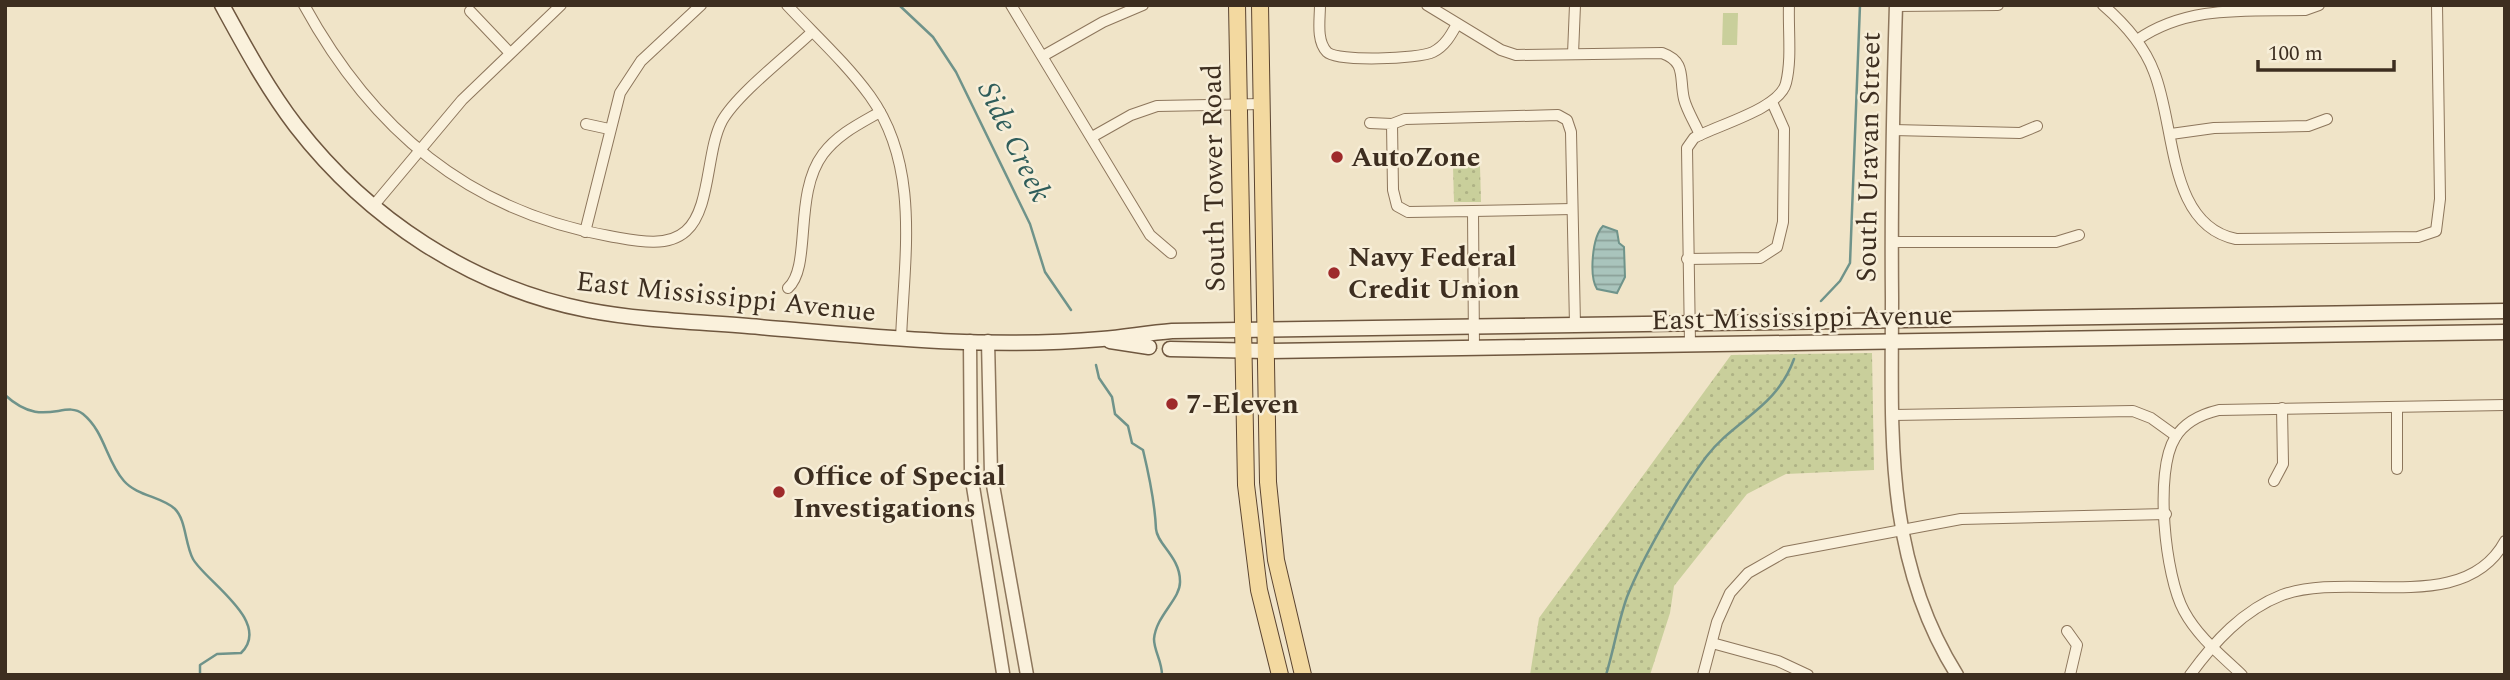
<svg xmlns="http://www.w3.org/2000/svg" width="2510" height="680" font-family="Spectral,serif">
	<defs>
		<pattern id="grass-dots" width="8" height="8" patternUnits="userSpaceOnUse" patternTransform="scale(1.75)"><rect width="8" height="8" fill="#c9cf9b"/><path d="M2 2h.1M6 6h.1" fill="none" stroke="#aeb285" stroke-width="1.8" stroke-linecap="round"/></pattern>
		<pattern id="water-rules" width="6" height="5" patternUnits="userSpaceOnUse" patternTransform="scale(1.75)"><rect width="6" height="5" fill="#a9c4bc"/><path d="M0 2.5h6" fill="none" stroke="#8ba098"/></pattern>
	</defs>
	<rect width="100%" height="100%" fill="#f0e4c8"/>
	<g fill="url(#grass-dots)">
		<path d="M1453,166h27l1,36h-27z"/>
		<path d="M1872,353l2,117 -88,4 -39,20 -73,92 -4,27 -20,62h-120l9,-57 192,-263z"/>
	</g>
	<path fill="#c9cf9b" d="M1723,13h15l-1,32h-15z"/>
	<path fill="url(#water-rules)" stroke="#6f938a" stroke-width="2" d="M1603,226l14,5 2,12 5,4 1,30 -8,16 -20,-4c-8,-13 -5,-52 6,-63z"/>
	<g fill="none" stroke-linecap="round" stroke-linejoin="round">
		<g stroke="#6f938a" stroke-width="2.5">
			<path d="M899,5l34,32 23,35 74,152 15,48 26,38"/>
			<path d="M1821,301l19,-20 10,-18 10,-258"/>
			<path d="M1096,365l3,13 13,19 3,17 13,12 4,17 11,7c6,25 12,54 13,79 1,15 24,28 24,52 1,18 -24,34 -26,58 0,12 8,22 8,36"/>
			<path d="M5,395c38,35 59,4 78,19 22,18 23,47 41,67 13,15 39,16 51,28 11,11 10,35 18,50 12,22 80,63 48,94l-24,1 -17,11v10"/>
			<path d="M1606,675c8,-26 12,-53 21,-78 15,-38 54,-107 79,-140 29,-38 70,-48 88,-98"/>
		</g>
		<g stroke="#8d765c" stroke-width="12">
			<g id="minor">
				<path d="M304,5c68,124 164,206 305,231 24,4 57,13 77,-5 25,-22 20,-80 36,-110 15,-27 66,-66 90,-89"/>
				<path d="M787,5c28,30 59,58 83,91 51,71 34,162 31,243"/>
				<path d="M1011,5l139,230 21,18"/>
				<path d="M1320,5c0,14 -4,36 7,47 10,10 92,7 106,0 12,-6 18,-17 24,-28"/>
				<path d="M1427,5l74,45 15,5 146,-2c25,9 17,25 22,46 3,12 11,24 16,36"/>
				<path d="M2103,5c22,19 41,40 51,67 22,54 13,153 82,167l182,-2 18,-6 4,-32 -3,-194"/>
				<path d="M1896,6l102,-1"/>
				<path d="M470,11l40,42"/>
				<path d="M2137,40c50,-35 109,-29 168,-30l14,-5"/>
				<path d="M1573,54l2,-49"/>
				<path d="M1043,56l60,-34 40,-17"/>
				<path d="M1370,123l22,1 1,66 4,16 11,6 65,-1 1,137"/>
				<path d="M586,124l23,5"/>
				<path d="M1392,124l13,-5 153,-4 9,5 4,12 4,193"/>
				<path d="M1893,130l127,3 17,-7"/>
				<path d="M2171,134l43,-6 94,-2 19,-7"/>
				<path d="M1092,137l39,-22 26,-9 105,-2"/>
				<path d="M374,205l88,-105 99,-95"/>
				<path d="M1473,211l99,-2"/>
				<path d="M585,232l35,-139 21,-32 60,-56"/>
				<path d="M1891,242h165l23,-7"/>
				<path d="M1687,259l73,-1 17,-11 6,-25 1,-93 -12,-27"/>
				<path d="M788,288c24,-21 5,-94 35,-134 15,-20 36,-30 57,-42"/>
				<path d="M1690,344l-3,-196 7,-10c23,-13 86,-29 92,-55 6,-24 2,-53 3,-78"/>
				<path d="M2397,407v62"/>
				<path d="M1893,415l240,-4 18,7 25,18"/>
				<path d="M2274,481l9,-17 -1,-56"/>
				<path d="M2067,631l10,14 -7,30"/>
				<path d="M1712,643l66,18 30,14"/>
				<path d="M1703,675l14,-53 13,-29 18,-20 37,-21 176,-33 205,-5"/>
				<path d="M2190,675c24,-33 53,-65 92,-80 69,-25 182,22 223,-54"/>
				<path d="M2242,675c-21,-20 -44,-38 -58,-64 -19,-34 -30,-140 -9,-173 10,-17 27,-24 44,-28l286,-5"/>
			</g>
		</g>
		<g stroke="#8d765c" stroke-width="15">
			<g id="tertiary">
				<path d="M1896,5c-3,98 -5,195 -4,293 0,133 -9,259 65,377"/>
				<path d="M970,341l1,133 32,199"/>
				<path d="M988,341l3,133 36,201"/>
			</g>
		</g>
		<g stroke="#6f573f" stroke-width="17">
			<g id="secondary">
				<path d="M222,5c23,42 45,83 74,121 72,93 175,161 291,184 57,11 116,12 173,17 113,10 228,22 342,12 23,-2 46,-6 70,-8l1333,-20"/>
				<path d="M1110,341l39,6"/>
				<path d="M1170,349l96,2 1239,-19"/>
			</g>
		</g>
		<g stroke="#5b4430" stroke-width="18">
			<g id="primary">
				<path d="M1237,5l9,480 13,105 21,85"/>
				<path d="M1260,5l8,477 8,78 27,115"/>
			</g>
		</g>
		<use href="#minor" stroke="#faf1dc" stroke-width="10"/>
		<use href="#tertiary" stroke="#faf1dc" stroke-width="12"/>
		<use href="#secondary" stroke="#faf1dc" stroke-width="14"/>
		<use href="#primary" stroke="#f3d9a0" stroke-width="16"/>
	</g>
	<g fill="#9e2a2b" stroke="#f7eed8" stroke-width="2.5">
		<circle cx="1337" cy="157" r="7"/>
		<circle cx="1334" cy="273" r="7"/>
		<circle cx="1172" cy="404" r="7"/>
		<circle cx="779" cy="492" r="7"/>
	</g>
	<g text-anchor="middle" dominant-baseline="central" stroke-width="5" stroke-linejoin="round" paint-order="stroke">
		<g font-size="28" font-weight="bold" fill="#3d2e20" stroke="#f7eed8" text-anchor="start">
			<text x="1351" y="157">AutoZone</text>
			<text x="1348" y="257">Navy Federal<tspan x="1348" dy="32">Credit Union</tspan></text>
			<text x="1186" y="404">7-Eleven</text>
			<text x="793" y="476">Office of Special<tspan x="793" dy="32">Investigations</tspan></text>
		</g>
		<g font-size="28" fill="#3d2e20" stroke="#f7eed8">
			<text transform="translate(1869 157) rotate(-89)">South Uravan Street</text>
			<text transform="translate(1214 178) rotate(-91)">South Tower Road</text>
			<text transform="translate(726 297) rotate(6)">East Mississippi Avenue</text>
			<text transform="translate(1802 318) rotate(-1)">East Mississippi Avenue</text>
		</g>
		<g font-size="30" font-style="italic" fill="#2f5d5a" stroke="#f7eed8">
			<text transform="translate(1014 142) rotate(64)">Side Creek</text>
		</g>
	</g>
	<rect width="2510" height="680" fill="none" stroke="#3d2e20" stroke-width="14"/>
	<path d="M2258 60v10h136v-10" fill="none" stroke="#3d2e20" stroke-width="3.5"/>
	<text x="2268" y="60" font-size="21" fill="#3d2e20" stroke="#f7eed8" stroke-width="5" paint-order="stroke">100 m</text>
</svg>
